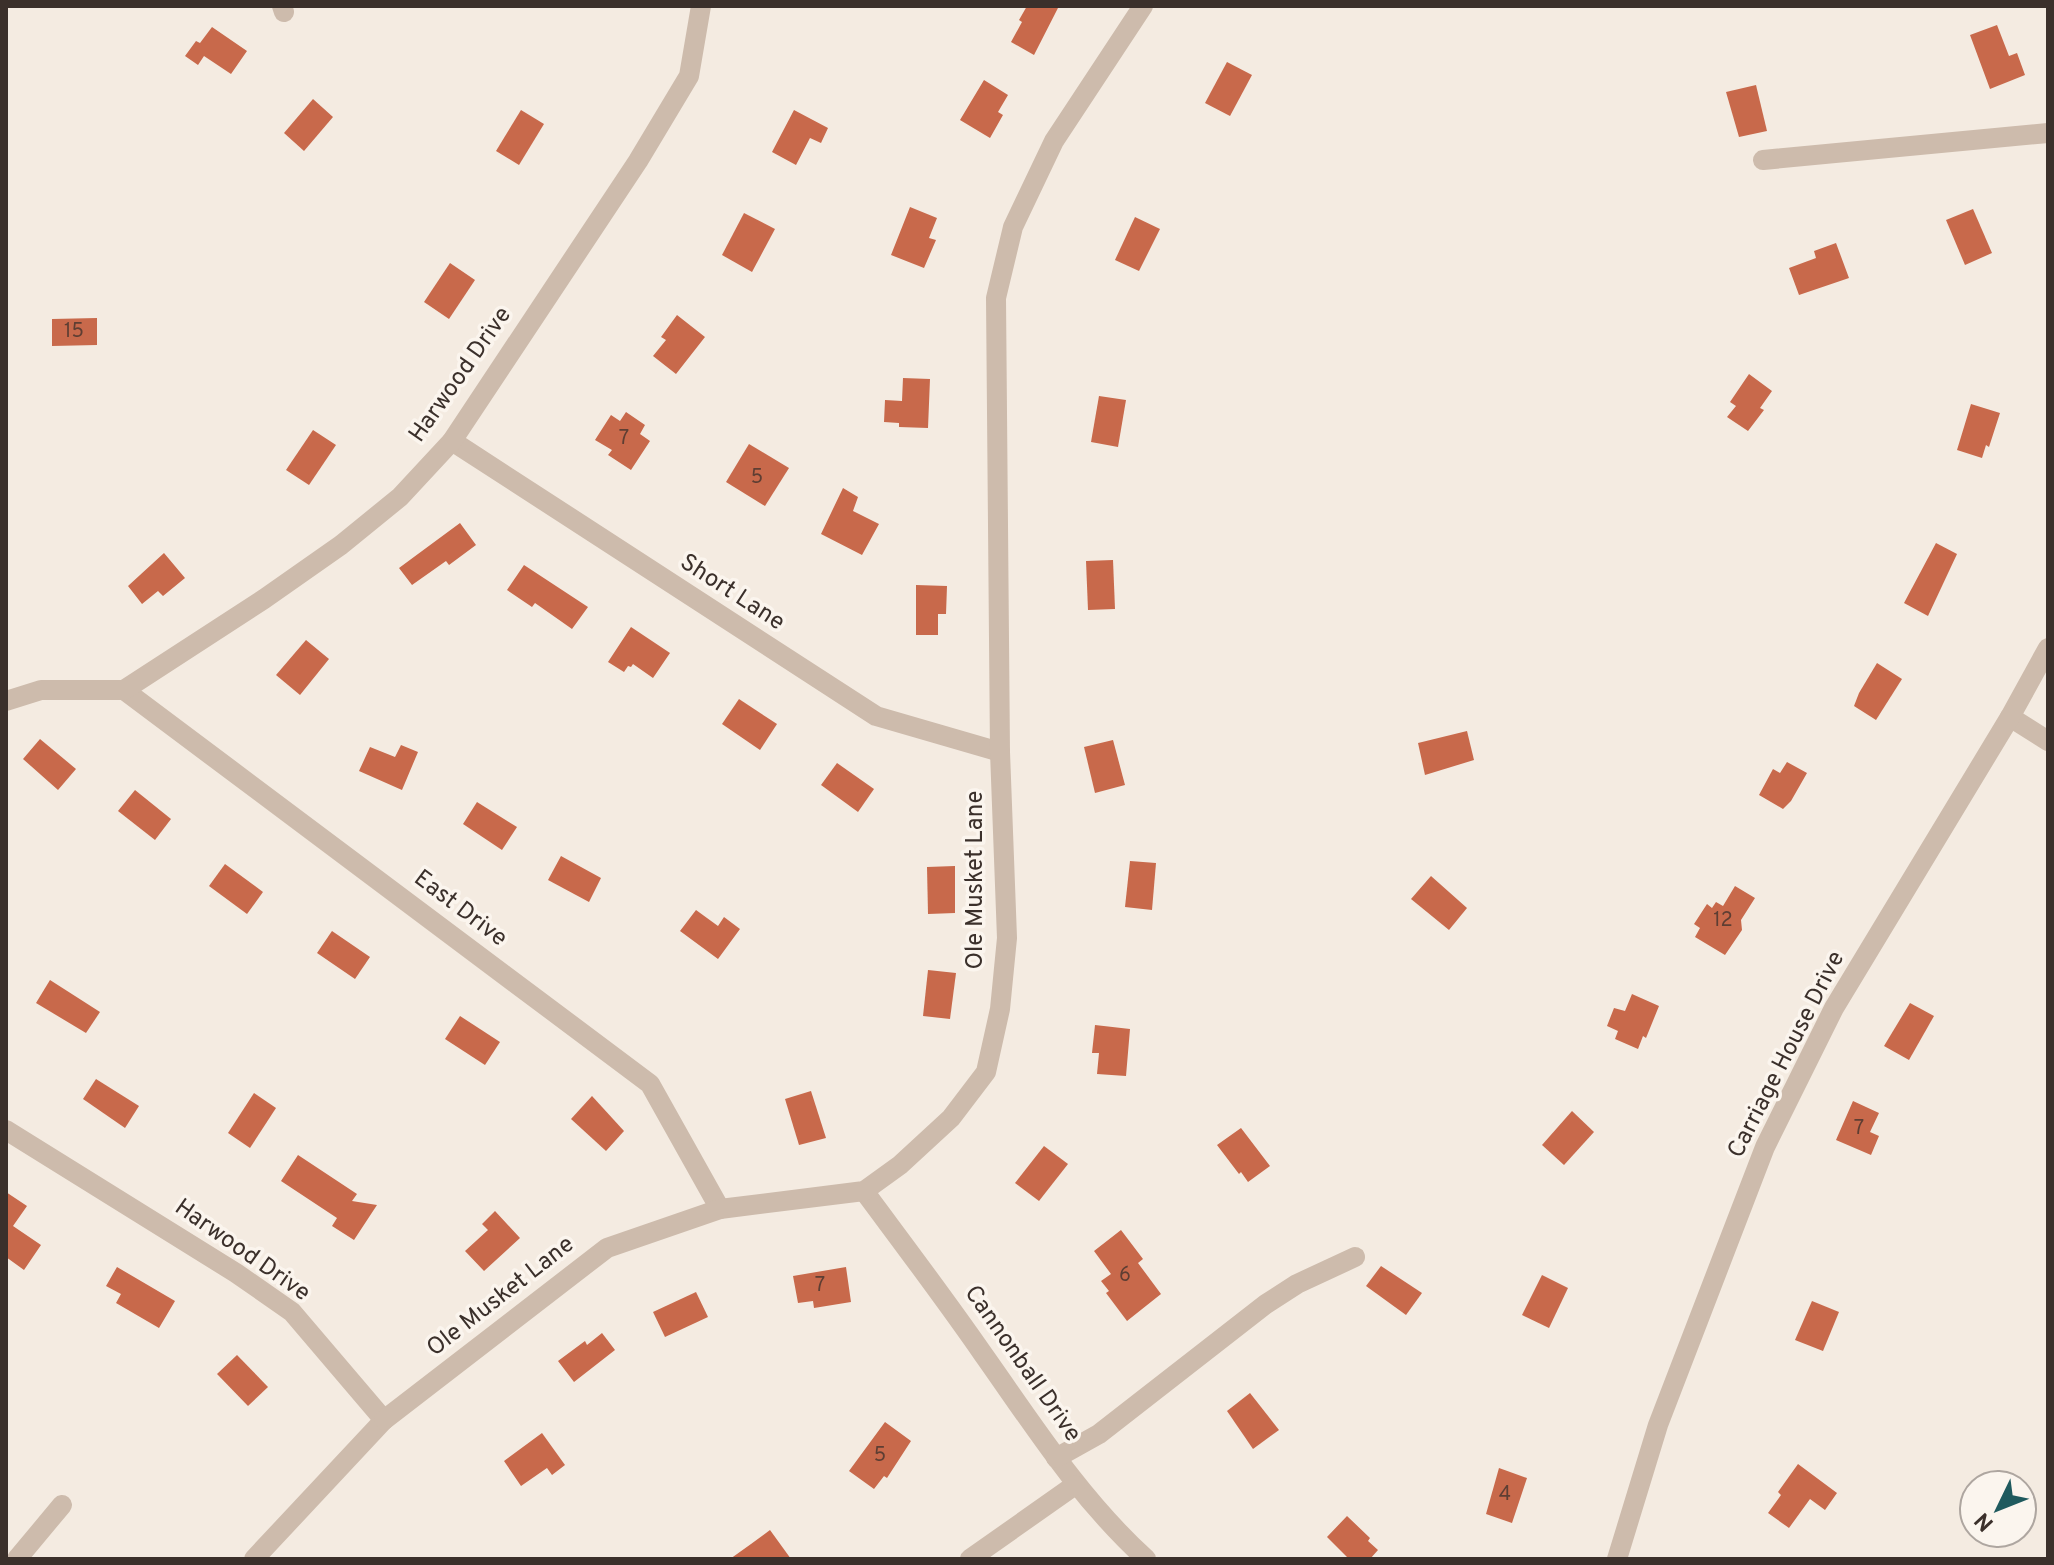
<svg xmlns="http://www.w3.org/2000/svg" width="2054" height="1565" font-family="Overpass,sans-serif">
	<rect width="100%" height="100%" fill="#f4ebe1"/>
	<g fill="#c8694b">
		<path d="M1027,6h32l-25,49 -23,-13 11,-20 -3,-2z"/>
		<path d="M1997,25l12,31 8,-3 8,22 -35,14 -20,-54z"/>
		<path d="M212,27l35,24 -16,23 -27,-18 -6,9 -13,-9 11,-15 4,2z"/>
		<path d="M1227,62l25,13 -22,41 -25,-13z"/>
		<path d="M984,80l24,15 -10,17 5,3 -13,23 -30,-18z"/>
		<path d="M1756,85l11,46 -28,6 -13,-45z"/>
		<path d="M313,99l20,18 -29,34 -20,-18z"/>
		<path d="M521,110l23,14 -25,41 -23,-14z"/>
		<path d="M794,110l34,18 -7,15 -11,-5 -14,27 -24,-13z"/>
		<path d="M910,207l27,11 -8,20 7,2 -12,28 -33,-13z"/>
		<path d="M1973,209l19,44 -27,12 -19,-45z"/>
		<path d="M744,213l31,16 -23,43 -30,-17z"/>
		<path d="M1135,217l25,12 -21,42 -24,-11z"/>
		<path d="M1836,243l13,35 -50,17 -10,-27 27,-10 -2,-7z"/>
		<path d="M450,263l25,17 -26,39 -25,-17z"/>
		<path d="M677,315l28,22 -29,37 -23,-18 13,-16 -5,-3z"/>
		<path d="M97,318v27l-45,1v-27z"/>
		<path d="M1749,374l23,17 -12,17 4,2 -16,21 -21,-14 9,-11 -6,-4z"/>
		<path d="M903,378l27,1 -2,49 -29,-1v-4l-15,-1 1,-22 17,1z"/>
		<path d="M1099,396l27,4 -8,47 -27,-5z"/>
		<path d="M1971,404l29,9 -11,34 -3,-2 -4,13 -25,-8z"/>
		<path d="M626,412l19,13 -5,9 10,7 -19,29 -23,-15 4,-5 -17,-10 16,-25 9,6z"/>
		<path d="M313,430l23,15 -27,40 -23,-15z"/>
		<path d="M749,444l40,24 -24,38 -39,-24z"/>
		<path d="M843,488l15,9 -5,14 26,13 -17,31 -41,-21z"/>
		<path d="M460,523l16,22 -27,20 -3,-4 -34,24 -13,-17z"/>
		<path d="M1936,543l21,11 -29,62 -24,-13z"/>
		<path d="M164,553l21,25 -22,18 -5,-5 -16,13 -14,-18z"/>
		<path d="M1113,560l2,49 -27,1 -2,-49z"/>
		<path d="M524,565l64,42 -16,22 -37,-26 -3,4 -25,-17z"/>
		<path d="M916,585l31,1 -1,28h-8v21h-22z"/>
		<path d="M631,627l39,26 -17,25 -20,-14 -2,3 -3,-1 -4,6 -16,-10z"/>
		<path d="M306,640l23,19 -29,36 -24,-20z"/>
		<path d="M1877,663l25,16 -26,41 -22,-14 5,-13z"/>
		<path d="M739,699l38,25 -17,26 -38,-26z"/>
		<path d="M1467,731l7,29 -49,15 -7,-32z"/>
		<path d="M40,739l36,30 -18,21 -35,-31z"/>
		<path d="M1113,740l12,45 -30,8 -11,-46z"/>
		<path d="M401,745l17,7 -16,38 -43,-19 11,-24 25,10z"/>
		<path d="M1787,762l20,11 -16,28 -8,8 -24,-14 14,-26 7,4z"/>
		<path d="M837,763l37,26 -16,23 -37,-27z"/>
		<path d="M135,790l36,29 -16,21 -37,-29z"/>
		<path d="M477,802l40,25 -15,23 -39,-26z"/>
		<path d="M561,856l40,22 -12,24 -41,-22z"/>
		<path d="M1130,861l26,2 -4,47 -27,-3z"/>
		<path d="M225,864l38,28 -16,22 -38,-28z"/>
		<path d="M955,866v47l-27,1 -1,-47z"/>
		<path d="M1431,876l36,32 -18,22 -38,-31z"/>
		<path d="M1735,886l20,12 -14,22 1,10 -17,25 -30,-18 5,-9 -6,-4 13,-20 5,4 4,-6 7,4z"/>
		<path d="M696,910l22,16 6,-9 16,12 -22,30 -38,-28z"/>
		<path d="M332,931l38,26 -15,22 -38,-26z"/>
		<path d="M928,970l28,3 -6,46 -27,-3z"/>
		<path d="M50,980l50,32 -14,21 -50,-30z"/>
		<path d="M1632,994l27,12 -13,32 -3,-2 -5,13 -23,-10 3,-8 -11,-5 7,-18 11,3z"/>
		<path d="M1910,1003l24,13 -25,44 -25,-14z"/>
		<path d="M460,1016l40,26 -15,23 -40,-26z"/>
		<path d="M1095,1025l35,4 -4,47 -29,-2 2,-21h-7z"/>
		<path d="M96,1079l43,27 -14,22 -42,-29z"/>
		<path d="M811,1091l15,47 -27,7 -14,-46z"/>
		<path d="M254,1093l22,15 -26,40 -22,-15z"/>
		<path d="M592,1096l32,35 -18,20 -35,-32z"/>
		<path d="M1853,1101l26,12 -9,19 9,4 -8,19 -35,-15z"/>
		<path d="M1572,1111l22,21 -30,33 -22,-20z"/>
		<path d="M1241,1128l29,38 -22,16 -7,-10 -2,2 -22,-29z"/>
		<path d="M1044,1146l24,18 -29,37 -24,-18z"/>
		<path d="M298,1155l59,39 -5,7 25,4 -23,35 -22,-14 5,-8 -56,-37z"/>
		<path d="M6,1192l21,14 -14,20 28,19 -17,25 -18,-13z"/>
		<path d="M495,1211l25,27 -36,33 -19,-20 23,-21 -6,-6z"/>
		<path d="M1121,1230l22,29 -5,4 23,31 -34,27 -21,-28 3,-2 -8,-10 10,-7 -17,-23z"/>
		<path d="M1381,1266l41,27 -16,22 -40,-29z"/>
		<path d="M117,1267l58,34 -16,27 -43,-25 5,-9 -15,-8z"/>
		<path d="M846,1267l5,35 -37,6 -1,-7 -15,2 -5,-27z"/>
		<path d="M1542,1275l26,13 -19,40 -27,-13z"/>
		<path d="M696,1292l12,25 -43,20 -12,-25z"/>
		<path d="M1812,1301l27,11 -16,39 -28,-11z"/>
		<path d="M602,1333l13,17 -41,32 -16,-21 27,-20 2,4z"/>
		<path d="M237,1355l31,32 -20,19 -31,-32z"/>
		<path d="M1250,1393l29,37 -26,19 -26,-38z"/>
		<path d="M885,1422l26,19 -24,37 -3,-2 -10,13 -25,-18z"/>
		<path d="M542,1433l23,32 -13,10 -5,-7 -26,18 -17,-25z"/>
		<path d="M1798,1464l39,29 -12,17 -15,-11 -21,29 -21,-15 13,-18 -3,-3z"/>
		<path d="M1499,1468l28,10 -15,45 -26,-9z"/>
		<path d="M1347,1516l23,22 -2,3 10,9 -8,9h-21l-22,-22z"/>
		<path d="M770,1530l21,29h-61l21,-15z"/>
	</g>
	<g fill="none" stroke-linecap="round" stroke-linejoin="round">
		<g stroke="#cdbbac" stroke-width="20">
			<path d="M282,6l2,6"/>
			<path d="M1763,160l285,-27"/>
			<path d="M452,441l424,275 124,36"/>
			<path d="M124,690l526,394 70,125"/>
			<path d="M6,701l35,-11h83l140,-91 77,-54 59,-48 52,-56 186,-280 51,-85 12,-70"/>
			<path d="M2010,717l38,24"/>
			<path d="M6,1130l230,143 56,39 92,108 -130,139"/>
			<path d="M864,1191c40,54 81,108 119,163 51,72 97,145 163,205"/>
			<path d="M384,1420l223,-172 113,-39 144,-18 36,-26 51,-47 35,-46 14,-63 7,-71 -7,-186 -4,-454 17,-71 41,-86 89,-135"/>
			<path d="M1056,1458l43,-24 167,-130 31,-20 58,-27"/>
			<path d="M17,1559l45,-54"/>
			<path d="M970,1559l105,-74"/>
			<path d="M1617,1559l41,-134 107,-278 69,-139 176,-291 38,-69"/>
		</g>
	</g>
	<g text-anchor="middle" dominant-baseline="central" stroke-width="7" stroke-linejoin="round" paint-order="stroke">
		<g font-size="20" fill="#5e3e33">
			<text x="74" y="332">15</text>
			<text x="624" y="439">7</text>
			<text x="757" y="478">5</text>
			<text x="1723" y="921">12</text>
			<text x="1859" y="1129">7</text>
			<text x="1125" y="1276">6</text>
			<text x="820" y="1286">7</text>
			<text x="880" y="1456">5</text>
			<text x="1505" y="1495">4</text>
		</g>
		<g font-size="24" fill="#3b302b" stroke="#fbf5ee">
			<text transform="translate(461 375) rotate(-55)">Harwood Drive</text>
			<text transform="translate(732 593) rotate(33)">Short Lane</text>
			<text transform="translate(976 880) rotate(-90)">Ole Musket Lane</text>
			<text transform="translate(460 909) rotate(37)">East Drive</text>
			<text transform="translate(1787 1055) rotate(-63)">Carriage House Drive</text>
			<text transform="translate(242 1251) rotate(35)">Harwood Drive</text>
			<text transform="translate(501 1297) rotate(-38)">Ole Musket Lane</text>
			<text transform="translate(1022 1364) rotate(55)">Cannonball Drive</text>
		</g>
	</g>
	<rect width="2054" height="1565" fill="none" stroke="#3b302b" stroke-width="16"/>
	<g transform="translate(1998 1509) rotate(227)"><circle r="38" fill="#fbf5ee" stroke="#aea6a0" stroke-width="2"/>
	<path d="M0-6L14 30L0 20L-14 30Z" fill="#1f5a5e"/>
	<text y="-12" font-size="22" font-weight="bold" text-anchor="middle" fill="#3b302b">N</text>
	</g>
</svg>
